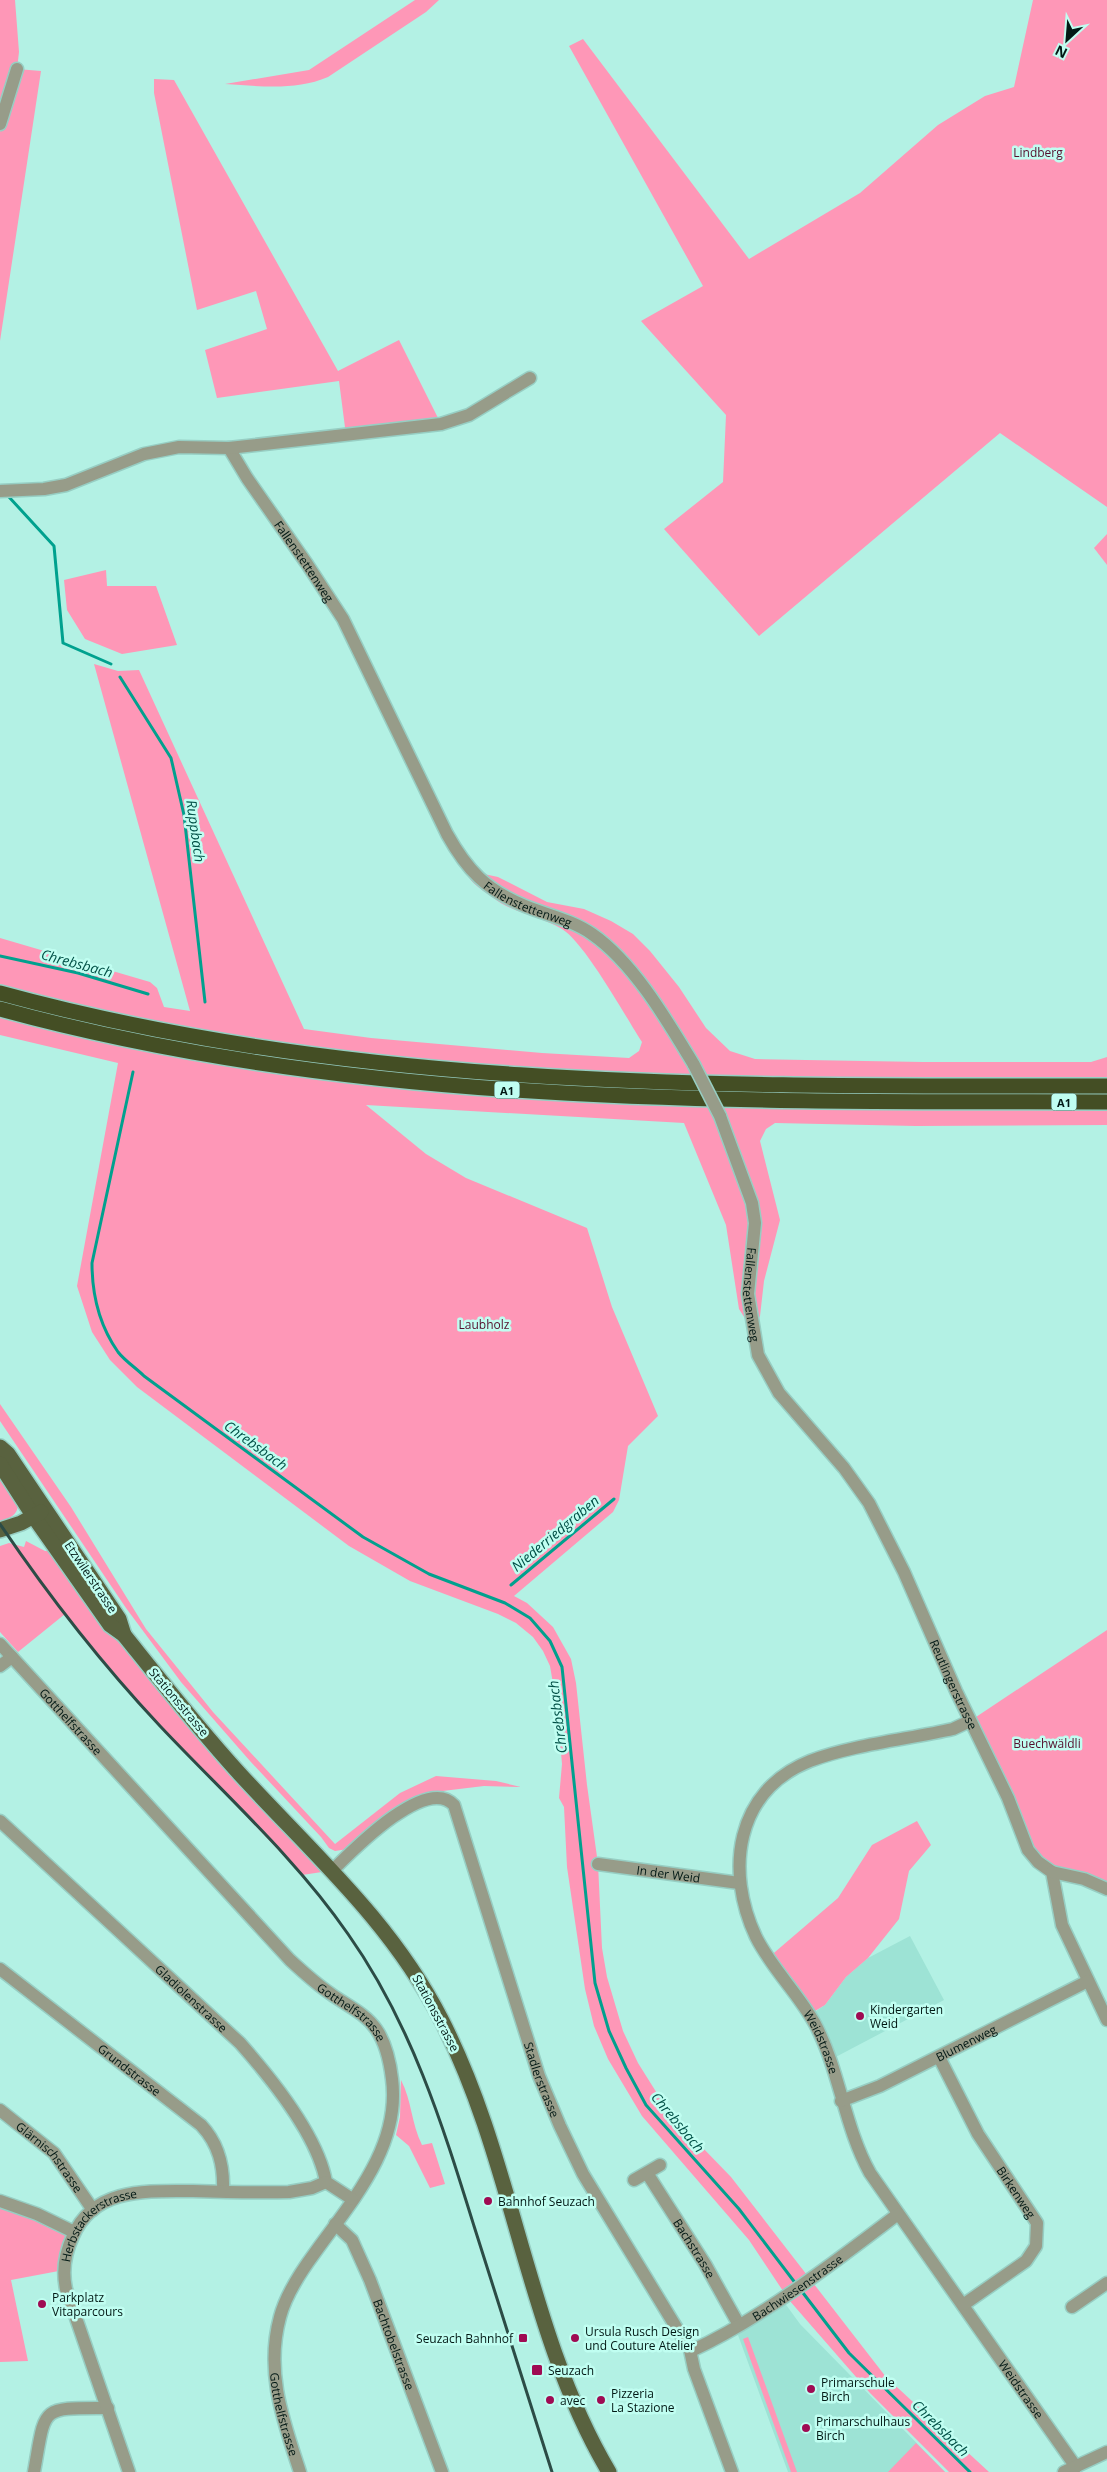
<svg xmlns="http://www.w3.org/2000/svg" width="1107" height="2472" font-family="'Open Sans',sans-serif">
	<rect width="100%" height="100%" fill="#b3f1e4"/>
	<g fill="#9de3d5">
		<path d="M910,1936l34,64 -114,60 -20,-45 15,-10 21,-28 22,-19z"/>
		<path d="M784,2302l16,22 145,148h-157l-50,-137z"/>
	</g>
	<g fill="#fe97b7">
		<path d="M0,0h15l4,52 -2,17 24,2 -41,270z"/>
		<path d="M415,0h24l-13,12 -98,65c-33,14 -68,9 -103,7l84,-14z"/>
		<path d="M1033,0h74v507l-107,-74 -241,203 -95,-107 59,-47 3,-67 -85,-94 62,-35 -134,-240 14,-7 166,220 111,-66 78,-68 47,-29 29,-9z"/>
		<path d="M154,79l20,1 164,291 61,-31 42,84 -95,11 -7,-54 -122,17 -12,-48 62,-21 -11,-38 -59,19 -43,-217z"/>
		<path d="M1107,534v31l-13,-17z"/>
		<path d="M106,570l1,16h49l21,59 -55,9 -37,-15 -18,-29 -3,-30z"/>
		<path d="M94,664l24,7 21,-1 165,359 67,9 171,15 87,5 10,-7 3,-9c-17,-26 -57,-99 -80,-113 -22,-13 -50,-16 -70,-32 -12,-9 -28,-17 -27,-34l19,11 14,3 49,25 37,7 27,12 22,13 17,17 29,36 27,41 24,23 25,8 168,3h168l16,-5v68l-191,1 -141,-3 -9,6 -6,12 20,79 -16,61 -4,35 -7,15 -14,-22 -13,-84 -42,-102 -318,-18 60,49 40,24 121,50 25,79 46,109 -30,30 -9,54 -6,12 -99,84 13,7 26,24 18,32 5,24 11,102 11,79 4,84 5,29 16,54 15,32 32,51 61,63 155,200 103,95h-40l-79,-79 -81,-93 -40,-60 -107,-124 -34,-57 -14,-33 -9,-37 -18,-122 -3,-60 -5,-9 3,-34 -5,-57 -7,-41 -7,-15 -10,-14 -17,-14 -18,-9 -88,-33 -61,-35 -212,-159 -27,-27 -18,-28 -15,-46 41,-223 -118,-28v-97l150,44 7,6 7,19 26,4z"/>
		<path d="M0,1404l71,103 75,122 67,83 122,132 65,-51 36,-17 60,5 25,6 -37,-1 -58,7 -28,15 -50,41 -13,2 -6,-3 -8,-11 -71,-76 -69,-79 -55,-74 -126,-187z"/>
		<path d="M0,1471c11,18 34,42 0,50z"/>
		<path d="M26,1541l19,10h8l63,88 31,36 131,150 44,47 -20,3 -162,-171 -75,-90 -47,38 -18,-20v-86l9,-3 15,4z"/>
		<path d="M1107,1630v259l-69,-27 -68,-141z"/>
		<path d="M917,1821l14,24 -22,26 -10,48 -31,39 -22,19 -21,28 -15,9 -42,-56 70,-60 34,-53z"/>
		<path d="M401,2080c11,21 10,43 21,65l10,-2 13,41 -15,4 -21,-42 -13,-11 4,-18z"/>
		<path d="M0,2201l74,31 -10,38 -53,10 17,81 -28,1z"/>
		<path d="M748,2337l49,135h-6l-48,-133z"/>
		<path d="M916,2443l29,29h-57z"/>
	</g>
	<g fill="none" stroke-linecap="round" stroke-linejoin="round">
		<g stroke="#00a18e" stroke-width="3">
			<path d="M9,497l45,49 9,97 48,21"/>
			<path d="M120,677l51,81 13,57 21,187"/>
			<path d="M0,956l78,17 70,21"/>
			<path d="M133,1072l-41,191c0,32 7,62 26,89 7,9 18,16 26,24l219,161 66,37 76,29 25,15 20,23 12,26 33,316 14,48 17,37 20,37 93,104 57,75"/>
			<path d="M511,1585l103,-86"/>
			<path d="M800,2289l49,64 121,119"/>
		</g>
		<g stroke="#97cec3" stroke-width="15">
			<g id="minor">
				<path d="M0,124l17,-55"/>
				<path id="s1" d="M229,448l18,30 60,86 36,55 104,215c20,36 39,56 78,72 22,9 47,14 67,28 42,29 76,88 102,131"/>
				<path d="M0,491l44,-2 22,-4 78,-31 35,-7 50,1 212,-24 28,-9 61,-37"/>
				<path id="s2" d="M720,1116l32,87 3,20 -7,71 10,61 21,38 65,75 25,35 35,69 52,119 52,107 20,52 10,12 14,10 10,53 45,95"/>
				<path id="s3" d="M0,1644l290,316c13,12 26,24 41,34 15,11 34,19 45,35 10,14 14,33 16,50 9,68 -41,123 -78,175 -14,19 -28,40 -34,63 -15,55 3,103 20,155"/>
				<path d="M0,1666l12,-9"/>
				<path id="s4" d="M970,1721l-17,8c-44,10 -102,16 -143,32 -75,30 -85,110 -54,176 16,32 42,56 59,87 25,47 29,102 55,149l206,294"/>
				<path id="s5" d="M0,1821l240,222c31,35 78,92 86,139l26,17"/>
				<path id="s6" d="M598,1864l141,19"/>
				<path id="s7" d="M333,1870c20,-20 93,-95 121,-65l85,271 21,50 23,48 107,176 4,19 38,103"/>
				<path d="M1052,1872l32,7 23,10"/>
				<path id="s8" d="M0,1969l201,156c18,19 23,41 22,66"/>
				<path id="s9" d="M939,2057l39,77 59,89 -1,23 -10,15 -63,44"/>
				<path id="s10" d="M841,2101l39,-15 208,-105"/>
				<path id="s11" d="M0,2110l54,43 39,57"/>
				<path id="s12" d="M647,2173l58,91 34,61"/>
				<path d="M634,2180l26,-15"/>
				<path d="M0,2201l37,13 37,18"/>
				<path id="s13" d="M335,2224l17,16 18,40 72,192"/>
				<path d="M1072,2307l35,-24"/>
				<path id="s14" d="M691,2351c71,-33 144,-89 207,-137"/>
				<path d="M34,2472c12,-67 5,-64 74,-64"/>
				<path id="s15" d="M129,2472l-63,-183c-4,-19 -1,-36 7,-53 21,-49 75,-45 120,-45 32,1 64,2 96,1l23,-4 14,-6"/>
				<path d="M1064,2472l43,-20"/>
			</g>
		</g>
		<g stroke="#97cec3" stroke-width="18">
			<g id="major">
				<path d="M0,1447l8,7 111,165 5,16"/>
				<path d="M0,1464l34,53 76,108 14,10c37,46 74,93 114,137 73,80 153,149 203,247 74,144 85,313 168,453"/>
				<path d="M0,1530l21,-7 20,-11"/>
			</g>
		</g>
		<g stroke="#97cec3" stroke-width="18">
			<g id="highway">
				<path d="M0,993c361,99 736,93 1107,93"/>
				<path d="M0,1009c361,99 736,92 1107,93"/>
			</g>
		</g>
		<use href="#minor" stroke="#979c89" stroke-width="12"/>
		<use href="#major" stroke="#59623f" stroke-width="15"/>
		<use href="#highway" stroke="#444e24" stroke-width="15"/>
		<path stroke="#2c4c46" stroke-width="3" d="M0,1524c48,71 101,139 160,202 64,68 135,131 188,208 63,89 94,189 126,292 26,82 52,164 78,246"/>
		<g stroke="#97cec3" stroke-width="15" stroke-linecap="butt">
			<path id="minor-bridge" d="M694,1065l26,51"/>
		</g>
		<use href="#minor-bridge" stroke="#979c89" stroke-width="12"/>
	</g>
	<g fill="#9f0b53" stroke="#c0fef1" stroke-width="2">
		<circle cx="860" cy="2016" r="5"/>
		<circle cx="488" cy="2201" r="5"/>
		<circle cx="42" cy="2304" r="5"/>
		<rect x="518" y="2333" width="10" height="10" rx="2.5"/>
		<circle cx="575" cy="2338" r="5"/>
		<rect x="531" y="2364" width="12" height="12" rx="2.5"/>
		<circle cx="811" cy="2389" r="5"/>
		<circle cx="550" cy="2400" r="5"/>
		<circle cx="601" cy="2400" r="5"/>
		<circle cx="806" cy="2428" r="5"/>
	</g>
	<g text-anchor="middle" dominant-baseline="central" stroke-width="5" stroke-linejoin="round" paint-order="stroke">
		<g fill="#c0fef1" stroke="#3b5e57" stroke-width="1">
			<rect x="494.5" y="1081.5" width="25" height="17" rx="4"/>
			<rect x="1051.5" y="1093.5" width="25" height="17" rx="4"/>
		</g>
		<g font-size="11" font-weight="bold" fill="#021915">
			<text x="507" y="1090">A1</text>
			<text x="1064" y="1102">A1</text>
		</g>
		<g font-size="12" fill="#550f2d" stroke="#c0fef1">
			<text x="1038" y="152">Lindberg</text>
			<text x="484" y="1324">Laubholz</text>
			<text x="1047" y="1743">Buechwäldli</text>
		</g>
		<g font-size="12" fill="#021915" stroke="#c0fef1">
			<text stroke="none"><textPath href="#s1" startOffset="136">Fallenstettenweg</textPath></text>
			<text stroke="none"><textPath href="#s1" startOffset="555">Fallenstettenweg</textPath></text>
			<text stroke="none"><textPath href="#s2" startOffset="185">Fallenstettenweg</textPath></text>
			<text transform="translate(91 1577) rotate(56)">Etzwilerstrasse</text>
			<text stroke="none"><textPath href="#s2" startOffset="632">Reutlingerstrasse</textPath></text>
			<text transform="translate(179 1702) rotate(50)">Stationsstrasse</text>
			<text stroke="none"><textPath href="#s3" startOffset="105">Gotthelfstrasse</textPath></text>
			<text stroke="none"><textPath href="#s6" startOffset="71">In der Weid</textPath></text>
			<text stroke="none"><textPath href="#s5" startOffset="261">Gladiolenstrasse</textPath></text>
			<text transform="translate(436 2013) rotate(62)">Stationsstrasse</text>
			<text stroke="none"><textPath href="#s3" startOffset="510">Gotthelfstrasse</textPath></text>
			<text stroke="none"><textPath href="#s4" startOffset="498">Weidstrasse</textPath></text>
			<text stroke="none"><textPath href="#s10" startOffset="138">Blumenweg</textPath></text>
			<text stroke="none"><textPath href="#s8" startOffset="164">Grundstrasse</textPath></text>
			<text stroke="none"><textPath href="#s7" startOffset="436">Stadlerstrasse</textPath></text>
			<text stroke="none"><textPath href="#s11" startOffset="69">Glärnischstrasse</textPath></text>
			<text stroke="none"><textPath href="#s9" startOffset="156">Birkenweg</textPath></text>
			<text stroke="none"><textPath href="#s15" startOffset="275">Herbstackerstrasse</textPath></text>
			<text stroke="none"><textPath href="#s12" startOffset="89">Bachstrasse</textPath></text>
			<text stroke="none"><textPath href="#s14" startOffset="124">Bachwiesenstrasse</textPath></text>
			<text stroke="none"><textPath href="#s13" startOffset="136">Bachtobelstrasse</textPath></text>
			<text stroke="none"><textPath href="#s4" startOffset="902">Weidstrasse</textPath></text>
			<text stroke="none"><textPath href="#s3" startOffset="960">Gotthelfstrasse</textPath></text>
		</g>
		<g font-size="12" fill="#021915" stroke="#c0fef1" text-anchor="start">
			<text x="870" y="2009">Kindergarten<tspan x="870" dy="14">Weid</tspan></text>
			<text x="498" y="2201">Bahnhof Seuzach</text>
			<text x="52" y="2297">Parkplatz<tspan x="52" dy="14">Vitaparcours</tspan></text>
			<text x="585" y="2331">Ursula Rusch Design<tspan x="585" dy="14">und Couture Atelier</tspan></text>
			<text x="513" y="2338" text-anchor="end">Seuzach Bahnhof</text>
			<text x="548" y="2370">Seuzach</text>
			<text x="821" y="2382">Primarschule<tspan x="821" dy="14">Birch</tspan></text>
			<text x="611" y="2393">Pizzeria<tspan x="611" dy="14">La Stazione</tspan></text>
			<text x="560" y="2400">avec</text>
			<text x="816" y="2421">Primarschulhaus<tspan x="816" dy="14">Birch</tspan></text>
		</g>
		<g font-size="14" font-style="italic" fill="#015046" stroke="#c0fef1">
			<text transform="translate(196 831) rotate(82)">Ruppbach</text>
			<text transform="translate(77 963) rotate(15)">Chrebsbach</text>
			<text transform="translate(256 1445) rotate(36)">Chrebsbach</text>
			<text transform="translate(555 1533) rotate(-40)">Niederriedgraben</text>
			<text transform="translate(557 1717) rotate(-97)">Chrebsbach</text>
			<text transform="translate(678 2122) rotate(50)">Chrebsbach</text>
			<text transform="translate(941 2428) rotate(45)">Chrebsbach</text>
		</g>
	</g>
	<g transform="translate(1067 40) rotate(206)" stroke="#c0fef1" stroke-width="4" paint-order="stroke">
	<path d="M0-4L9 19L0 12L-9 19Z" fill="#021915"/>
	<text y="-8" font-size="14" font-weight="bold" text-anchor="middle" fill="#021915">N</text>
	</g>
</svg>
